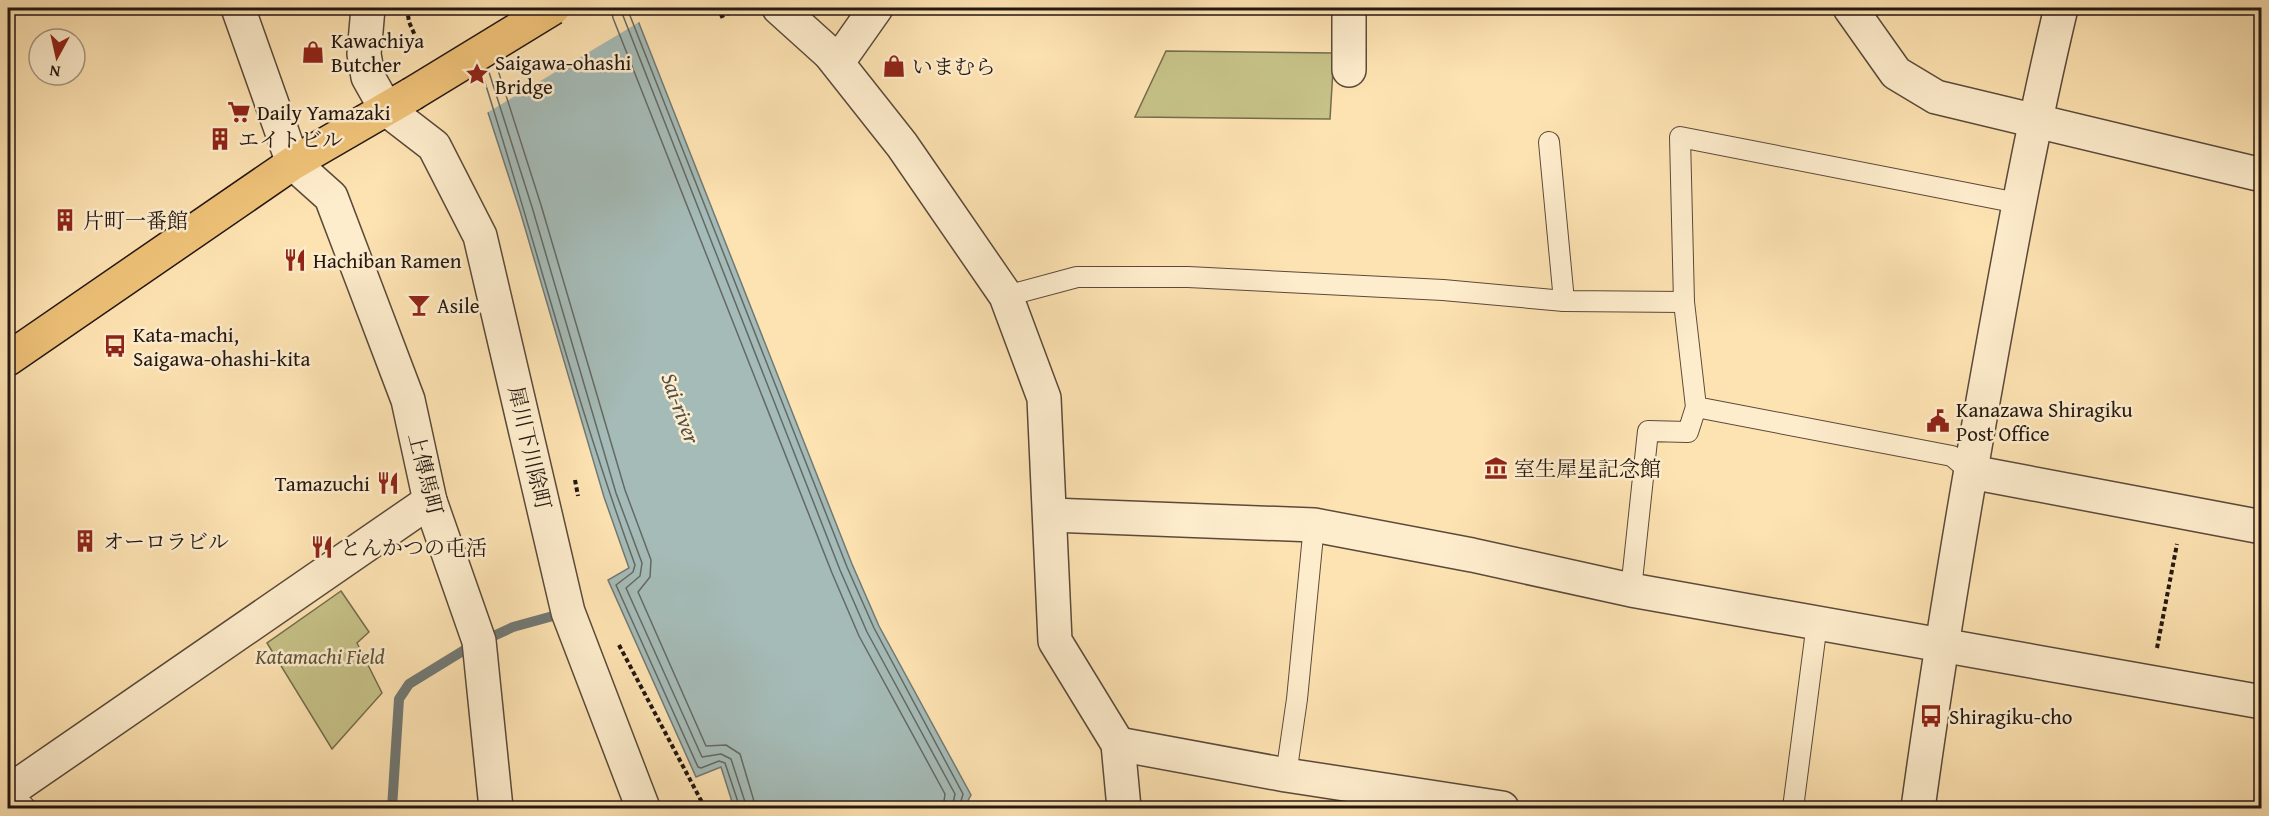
<svg xmlns="http://www.w3.org/2000/svg" width="2269" height="816" font-family="'Gentium Book Plus','Noto Serif JP',serif">
	<rect width="100%" height="100%" fill="#fee3b2"/>
	<filter id="stains"><feTurbulence type="fractalNoise" baseFrequency=".00333" numOctaves="4"/><feColorMatrix values="0 0 0 0 .2 0 0 0 0 .09 0 0 0 0 .02 0 0 0 .5 -.17"/></filter>
	<radialGradient id="worn" r=".72"><stop offset=".6" stop-color="#630" stop-opacity="0"/><stop offset="1" stop-color="#630" stop-opacity=".3"/></radialGradient>
	<g fill="#c6c288" stroke="#746c4d" stroke-width="1.5">
		<path d="M1166,51l168,2 -4,66 -195,-2z"/>
		<path d="M341,591l28,41 -12,11 25,50 -50,56 -65,-106z"/>
	</g>
	<path fill="#a5bbb7" stroke="#717975" stroke-width="1.5" d="M454,8h179l219,556 27,62 92,169 -7,13h-230l-13,-41 -25,10 -88,-197 21,-12 -25,-71 -84,-286z"/>
	<path fill="#fee3b2" d="M451,8h185l5,13 -156,93z"/>
	<g fill="none" stroke-linecap="round" stroke-linejoin="round">
		<g stroke="#646964" stroke-width="1.5">
			<path d="M611,8l2,10 219,555 27,63 86,158 -2,14"/>
			<path d="M620,8l220,562 27,62 88,162 -3,14"/>
			<path d="M627,8l220,559 27,61 89,166 -4,14"/>
			<path d="M496,64l45,141 84,285 26,70 -1,17 -12,15 68,154 20,-1 14,9 16,54"/>
			<path d="M488,69l44,138 84,286 26,70 -2,13 -14,12 76,169 19,-3 10,5 16,49"/>
			<path d="M482,73c52,163 94,331 153,492l-2,7 -17,13 82,182 3,1 18,-7 6,2 15,45"/>
		</g>
		<g stroke="#717975" stroke-width="10">
			<path d="M487,639l26,-12 40,-11"/>
			<path d="M392,808l7,-109 10,-15 57,-35"/>
		</g>
		<g stroke="#5a4a3a" stroke-width="22">
			<g id="lane">
				<path d="M1549,142l15,159"/>
				<path d="M1006,296l71,-19h111l255,13 121,11 120,1 -4,-165 338,66"/>
				<path d="M1684,302l12,105 256,49 19,16"/>
				<path d="M1631,590l17,-159 40,1 8,-25"/>
				<path d="M1286,775l11,-76 17,-174"/>
				<path d="M8,791l18,17"/>
				<path d="M1793,808l24,-185"/>
			</g>
		</g>
		<g stroke="#5a4a3a" stroke-width="36">
			<g id="street">
				<path d="M238,8l55,155 38,34 77,203 22,101 49,140 17,167"/>
				<path d="M368,8l-4,46 4,23 18,32 48,37 46,90 88,376 75,196"/>
				<path d="M779,8l51,46 72,91 104,151 38,102 11,243 63,103 6,64"/>
				<path d="M1850,8l46,65 40,24 326,78"/>
				<path d="M830,54l15,-2 31,-44"/>
				<path d="M1349,70v-62"/>
				<path d="M1971,472l291,55"/>
				<path d="M1051,515l263,10 158,30 159,35 631,112"/>
				<path d="M1118,744l168,31 216,33"/>
				<path d="M8,792l422,-291"/>
				<path d="M1918,808c20,-145 44,-290 70,-435 22,-123 44,-244 73,-365"/>
			</g>
		</g>
		<g stroke="#231712" stroke-width="36">
			<path id="highway" d="M8,359l285,-196 119,-69"/>
		</g>
		<g stroke="#231712" stroke-width="4" stroke-dasharray="4.5 3" stroke-linecap="butt">
			<path d="M407,8l2,14 12,27"/>
			<path d="M720,17l20,-9"/>
			<path d="M575,480l3,16"/>
			<path d="M619,645l86,163"/>
			<path d="M2157,648l20,-104"/>
		</g>
		<use href="#lane" stroke="#feedcd" stroke-width="20"/>
		<use href="#street" stroke="#feedcd" stroke-width="33"/>
		<use href="#highway" stroke="#efc279" stroke-width="33"/>
		<g stroke="#231712" stroke-width="36" stroke-linecap="butt">
			<path id="highway-bridge" d="M412,94l141,-86"/>
		</g>
		<use href="#highway-bridge" stroke="#efc279" stroke-width="33"/>
	</g>
	<defs>
		<g id="shop-bare" transform="scale(1.8)"><path d="M-5-2.5h2.3a2.7 3.5 0 0 1 5.4 0H5L5.5 6h-11ZM-1.5-2.5h3a1.5 2.3 0 0 0-3 0Z" fill="#8f2418" stroke="#feedcd" stroke-width="2.5" paint-order="stroke"/></g>
		<g id="sight-bare" transform="scale(1.8)"><path d="M0-6L1.8-2.2L6-1.7L2.9 1.2L3.7 5.4L0 3.3L-3.7 5.4L-2.9 1.2L-6-1.7L-1.8-2.2Z" fill="#8f2418" stroke="#feedcd" stroke-width="2.5" paint-order="stroke"/></g>
		<g id="supermarket-bare" transform="scale(1.8)"><path d="M-6-5.5h2.5l.6 2H6L4.5 2H-2.5L-4.4-4H-6ZM-1.5 3.2a1.3 1.3 0 1 0 .1 0ZM3 3.2a1.3 1.3 0 1 0 .1 0Z" fill="#8f2418" stroke="#feedcd" stroke-width="2.5" paint-order="stroke"/></g>
		<g id="building-bare" transform="scale(1.8)"><path d="M-4-6H4V6H1V3H-1V6H-4ZM-2.5-4.3h1.7v1.8h-1.7ZM.8-4.3h1.7v1.8H.8ZM-2.5-1h1.7V.8h-1.7ZM.8-1h1.7V.8H.8Z" fill="#8f2418" stroke="#feedcd" stroke-width="2.5" paint-order="stroke"/></g>
		<g id="restaurant-bare" transform="scale(1.8)"><path d="M-5-6h1v4h1v-4h1v4h1v-4h1v5L-1.5 .5V6h-2V.5L-5-1ZM5-6V6H3V1.5H1.5Q1.5-4 5-6Z" fill="#8f2418" stroke="#feedcd" stroke-width="2.5" paint-order="stroke"/></g>
		<g id="bar-bare" transform="scale(1.8)"><path d="M-6-5H6L.8 .8V4.5H3.5V6h-7V4.5H-.8V.8Z" fill="#8f2418" stroke="#feedcd" stroke-width="2.5" paint-order="stroke"/></g>
		<g id="bus-bare" transform="scale(1.8)"><path d="M-5-6H5V4H4V6H2V4H-2V6H-4V4H-5ZM-3.5-4V0h7V-4ZM-3.5 1.2v1.5H-2V1.2ZM2 1.2v1.5H3.5V1.2Z" fill="#8f2418" stroke="#feedcd" stroke-width="2.5" paint-order="stroke"/></g>
		<g id="civic-bare" transform="scale(1.8)"><path d="M-.6-6.5H3V-4.5H.6V-3L4-1V1h2V6H-6V1h2V-1L-.6-3ZM-1.2 2.5V6h2.4V2.5Z" fill="#8f2418" stroke="#feedcd" stroke-width="2.5" paint-order="stroke"/></g>
		<g id="museum-bare" transform="scale(1.8)"><path d="M0-6L6-3V-2H-6V-3ZM-5-1h2V3h-2ZM-1-1h2V3h-2ZM3-1h2V3H3ZM-6 4H6V6H-6Z" fill="#8f2418" stroke="#feedcd" stroke-width="2.5" paint-order="stroke"/></g>
	</defs>
	<g fill-rule="evenodd">
		<use href="#shop-bare" x="313" y="52"/>
		<use href="#shop-bare" x="894" y="66"/>
		<use href="#sight-bare" x="477" y="74"/>
		<use href="#supermarket-bare" x="239" y="112"/>
		<use href="#building-bare" x="220" y="139"/>
		<use href="#building-bare" x="65" y="220"/>
		<use href="#restaurant-bare" x="295" y="260"/>
		<use href="#bar-bare" x="419" y="305"/>
		<use href="#bus-bare" x="115" y="346"/>
		<use href="#civic-bare" x="1938" y="421"/>
		<use href="#museum-bare" x="1496" y="468"/>
		<use href="#restaurant-bare" x="388" y="483"/>
		<use href="#building-bare" x="85" y="541"/>
		<use href="#restaurant-bare" x="322" y="547"/>
		<use href="#bus-bare" x="1931" y="716"/>
	</g>
	<g text-anchor="middle" dominant-baseline="central" stroke-width="5" stroke-linejoin="round" paint-order="stroke">
		<g font-size="21" fill="#231712" stroke="#feedcd" text-anchor="start">
			<text x="331" y="40">Kawachiya<tspan x="331" dy="24">Butcher</tspan></text>
			<text x="495" y="62">Saigawa-ohashi<tspan x="495" dy="24">Bridge</tspan></text>
			<text x="912" y="66">いまむら</text>
			<text x="257" y="112">Daily Yamazaki</text>
			<text x="238" y="139">エイトビル</text>
			<text x="83" y="220">片町一番館</text>
			<text x="313" y="260">Hachiban Ramen</text>
			<text x="437" y="305">Asile</text>
			<text x="133" y="334">Kata-machi,<tspan x="133" dy="24">Saigawa-ohashi-kita</tspan></text>
			<text x="1956" y="409">Kanazawa Shiragiku<tspan x="1956" dy="24">Post Office</tspan></text>
			<text x="1514" y="468">室生犀星記念館</text>
			<text x="370" y="483" text-anchor="end">Tamazuchi</text>
			<text x="103" y="541">オーロラビル</text>
			<text x="340" y="547">とんかつの屯活</text>
			<text x="1949" y="716">Shiragiku-cho</text>
		</g>
		<g font-size="21" fill="#231712" stroke="#feedcd">
			<text transform="translate(530 448) rotate(77)">犀川下川除町</text>
			<text transform="translate(426 474) rotate(76)">上傳馬町</text>
		</g>
		<g font-size="21" font-style="italic" fill="#5c533b" stroke="#feedcd">
			<text x="320" y="656">Katamachi Field</text>
		</g>
		<g font-size="22" font-style="italic" fill="#50504c" stroke="#feedcd">
			<text transform="translate(681 408) rotate(70)">Sai-river</text>
		</g>
	</g>
	<rect width="2269" height="816" fill="none" stroke="#fee3b2" stroke-width="30"/>
	<rect x="9" y="9" width="2251" height="798" fill="none" stroke="#231712" stroke-width="3"/>
	<rect x="15" y="15" width="2239" height="786" fill="none" stroke="#231712" stroke-width="1.5"/>
	<g transform="translate(57 57) rotate(188)"><circle r="28" fill="#feedcd" stroke="#a69782" stroke-width="1.5"/>
	<path d="M0-4.5L10 22L0 15L-10 22Z" fill="#8f2418"/>
	<text y="-9" font-size="16" font-weight="bold" text-anchor="middle" fill="#231712">N</text>
	</g>
	<rect width="100%" height="100%" filter="url(#stains)"/>
	<rect width="100%" height="100%" fill="url(#worn)"/>
</svg>
